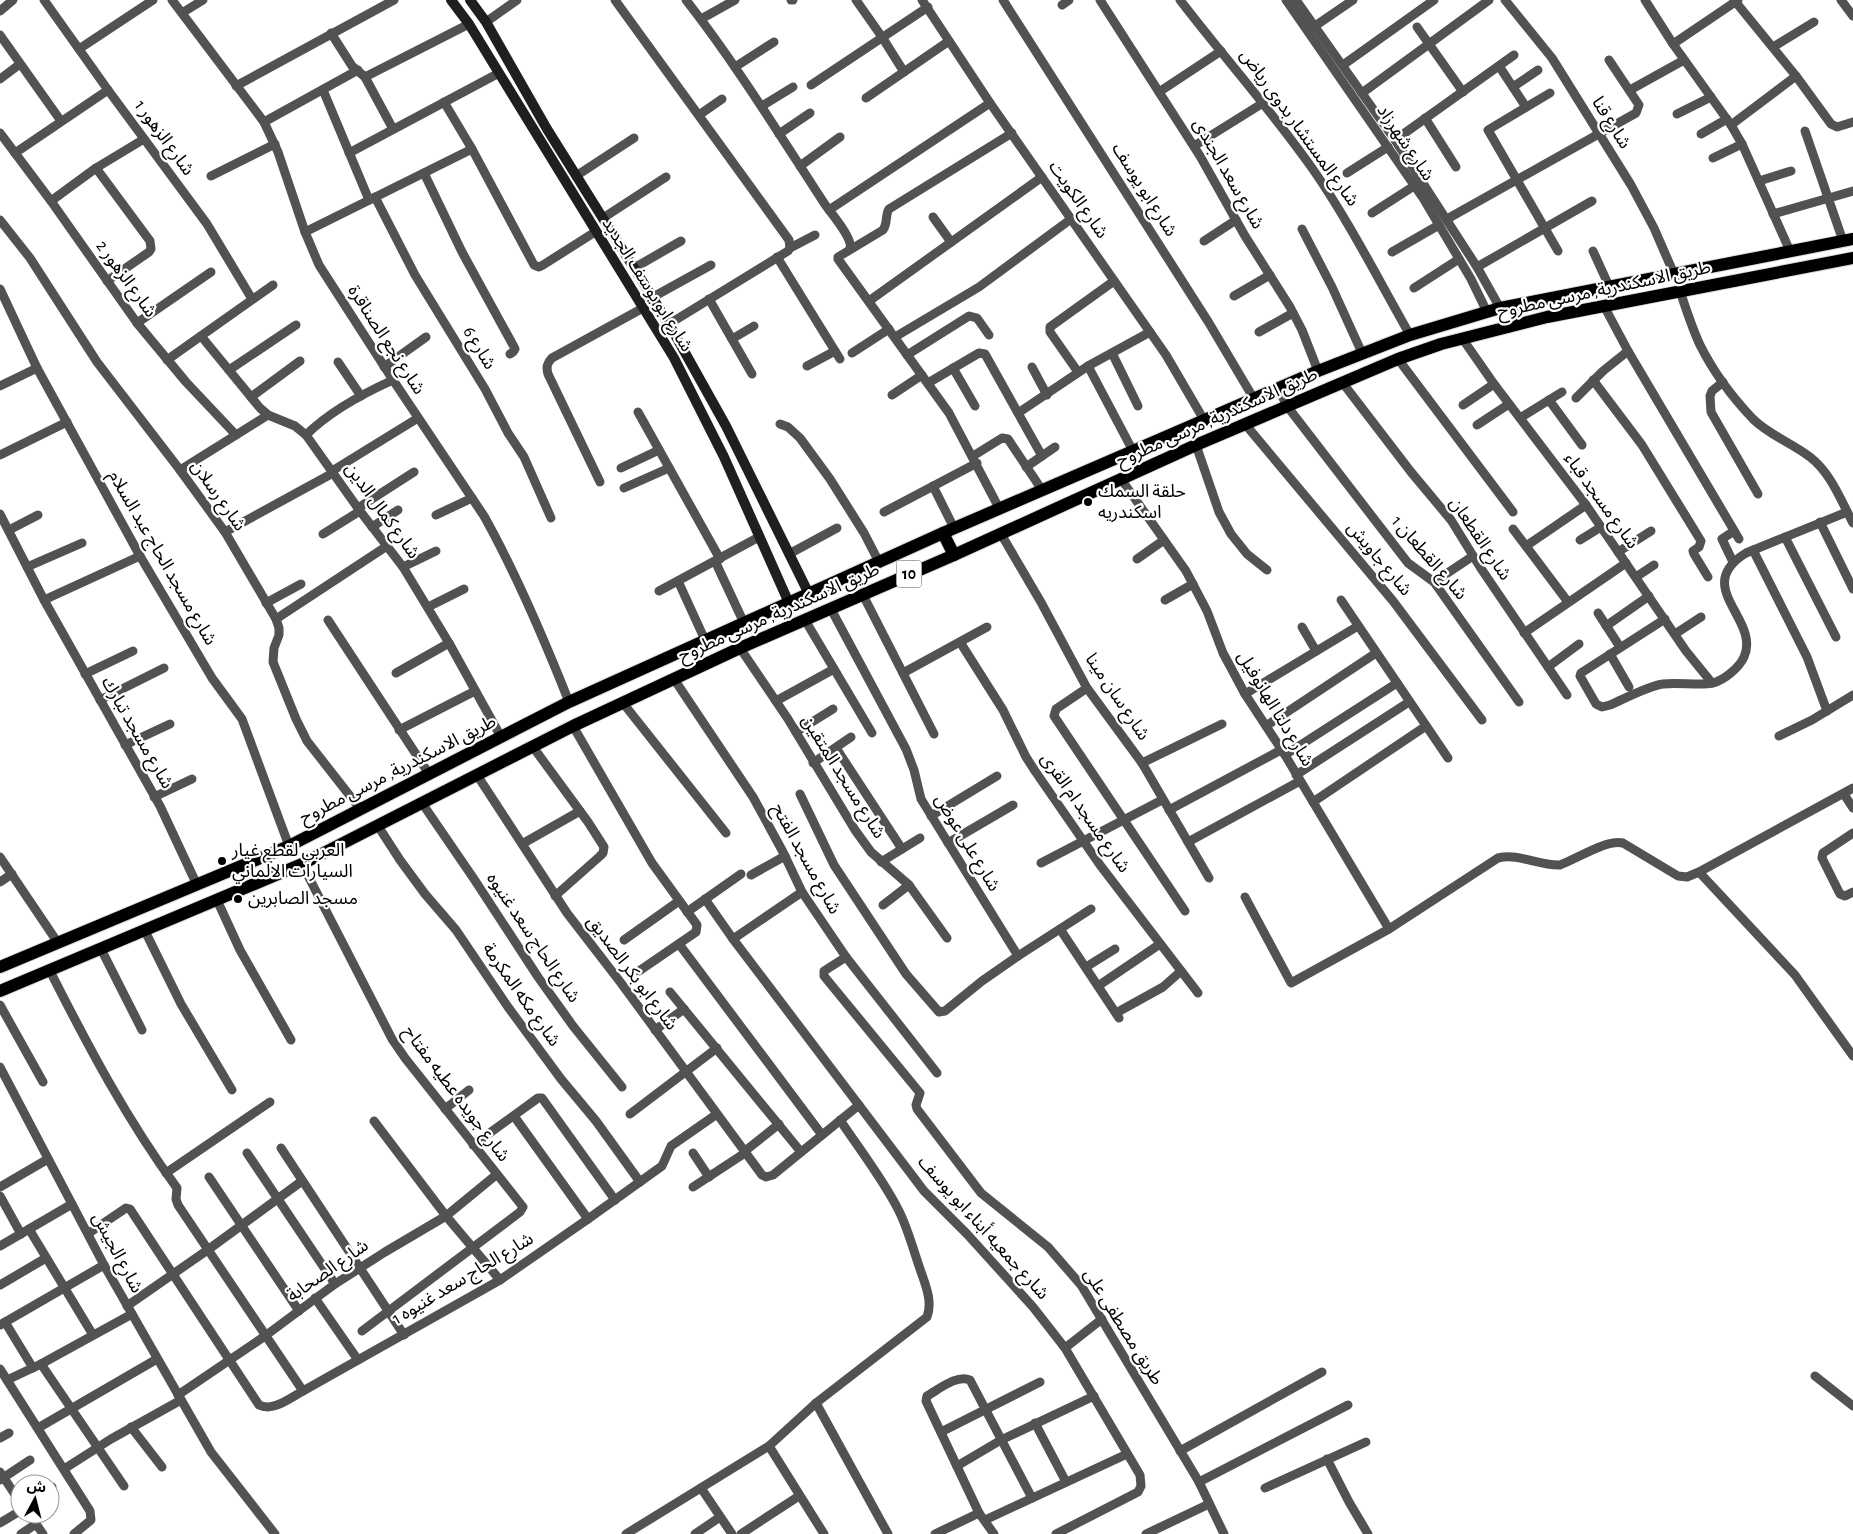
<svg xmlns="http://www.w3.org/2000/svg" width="1853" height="1534" font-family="'Alegreya Sans','Noto Sans Arabic',sans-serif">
	<rect width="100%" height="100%" fill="#fff"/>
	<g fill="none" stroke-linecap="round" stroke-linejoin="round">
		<g stroke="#dbdbdb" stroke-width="14">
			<g id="primary">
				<path d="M943,533l11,22"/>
				<path d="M0,967l289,-121 280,-144 374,-169 375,-162 92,-36 90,-27 353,-69"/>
				<path d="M0,991l302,-127 271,-138 167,-78 214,-93 242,-110 202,-86 43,-15 106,-27 306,-59"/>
			</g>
		</g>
		<g stroke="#525252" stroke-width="9">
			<path d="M44,0l64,90 99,134 45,75"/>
			<path d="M172,0l92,122 14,30 27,80 14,33 74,115 91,136c33,59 60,123 85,186"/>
			<path d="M615,0l174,240 1,8"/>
			<path d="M686,0c50,64 93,134 138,203 6,9 29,35 26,45"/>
			<path d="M791,0h2"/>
			<path d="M856,0l26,37 22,35"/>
			<path d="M922,0l68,103 176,252 38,65"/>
			<path d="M1003,0l206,323 45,76"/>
			<path d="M1100,0l100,156 45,80 45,71 12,23 16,41"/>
			<path d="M1180,0c43,56 91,110 132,168 37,53 66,111 98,167"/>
			<path d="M1286,0l137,198 48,81 16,33"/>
			<path d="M1296,0l99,140 82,127 23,41"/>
			<path d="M1505,0l47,58 79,127 23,43 20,46"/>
			<path d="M1645,0l28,44 58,81 11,19 48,107"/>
			<path d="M1734,0l62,76 35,48 6,3 16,-5"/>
			<path d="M1841,0l12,16"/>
			<path d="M1062,5l7,-5"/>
			<path d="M0,11l13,-11"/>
			<path d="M182,13l21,-13"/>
			<path d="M701,19l34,-19"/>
			<path d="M486,22l31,-22"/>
			<path d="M1315,26l38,-26"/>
			<path d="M1417,27l46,65"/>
			<path d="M331,33l21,33 13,11 28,52"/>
			<path d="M0,35l61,86"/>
			<path d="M1673,44l65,-44"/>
			<path d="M1773,47l41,-25"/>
			<path d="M79,49l74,-49"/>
			<path d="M1343,65l91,-65"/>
			<path d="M1499,66l27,41"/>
			<path d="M735,67l39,-25"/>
			<path d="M365,77l104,-53"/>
			<path d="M0,79l20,-15"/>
			<path d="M811,85l117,-78"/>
			<path d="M236,86l158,-86"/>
			<path d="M1513,87l25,-17"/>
			<path d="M323,90l46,110"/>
			<path d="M1630,90l54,-30"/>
			<path d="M1159,92l62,-41"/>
			<path d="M1362,93l127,-93"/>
			<path d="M1550,93l-62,37 70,121"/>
			<path d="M866,98l83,-57"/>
			<path d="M444,102l28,47 62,116 5,2 4,-2 52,-33"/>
			<path d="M762,106l31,-19"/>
			<path d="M1677,114l34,-17"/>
			<path d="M699,115l23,-16"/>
			<path d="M1425,118l31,49"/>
			<path d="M264,122l94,-52"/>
			<path d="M1731,125l65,-49"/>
			<path d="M1805,131l38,110"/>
			<path d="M0,133l51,68 86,122 49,59 50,53"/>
			<path d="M779,134l31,-21"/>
			<path d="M1701,134l26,-15"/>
			<path d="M1395,140l119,-85"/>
			<path d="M1194,146l69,-43"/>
			<path d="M15,153l93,-63"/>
			<path d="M349,153l150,-80"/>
			<path d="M1713,158l29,-14"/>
			<path d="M800,166l40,-29"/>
			<path d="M96,168l54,73 1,8 -2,3 -42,29"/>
			<path d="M424,173l38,79 51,93 2,4 -2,3 -3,2"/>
			<path d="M1347,173l41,-26"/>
			<path d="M211,176l64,-32"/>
			<path d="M576,176l58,-38"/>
			<path d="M1759,181l32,-10"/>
			<path d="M375,197l40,78 70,114 23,44 16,24 27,61"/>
			<path d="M51,201l45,-33 48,-29"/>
			<path d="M829,210l161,-107"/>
			<path d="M1372,213l42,-27"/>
			<path d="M1773,214l80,-23"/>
			<path d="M933,217l18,25"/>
			<path d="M603,218l63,-41"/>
			<path d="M1447,219l189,-106 3,-8 -30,-45"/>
			<path d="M0,220l30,38 67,104 83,108 45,62 51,87 3,9v7l-5,13 -1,14 23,57 11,22 54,69"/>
			<path d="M1302,229l30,58 30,66"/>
			<path d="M305,232l167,-83"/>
			<path d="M1204,241l32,-21"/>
			<path d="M1593,251l16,35"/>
			<path d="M1392,252l47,-27"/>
			<path d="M777,257l63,102"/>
			<path d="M1477,267l115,-66"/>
			<path d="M634,268l47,-27"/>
			<path d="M1414,288l45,-29"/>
			<path d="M0,289l37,79 103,188 72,122 30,41 47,127"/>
			<path d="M1680,291c6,18 12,37 20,54 13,26 33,53 53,74 16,16 39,24 57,38 21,16 31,44 43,66"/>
			<path d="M1234,296l36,-21"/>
			<path d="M653,297l58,-32"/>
			<path d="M709,299l43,75"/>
			<path d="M869,301l173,-124"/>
			<path d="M1604,306l24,45 111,188"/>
			<path d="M137,323l74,-51"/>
			<path d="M669,324l119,-73 2,-3 25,-13"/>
			<path d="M1259,332l34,-19"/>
			<path d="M201,336l59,72 8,7 27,11 11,9 54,76 43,56 46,76 52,94"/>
			<path d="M895,337l84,-50 92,-68"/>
			<path d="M1462,338l32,46 92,121 100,146 26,32"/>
			<path d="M732,339l22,-13"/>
			<path d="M852,353l37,-24"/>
			<path d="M1112,353l26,53"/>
			<path d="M907,355l62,-39 8,2 12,17"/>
			<path d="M1398,359l115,153"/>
			<path d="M167,360l106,-75"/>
			<path d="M338,362l23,34"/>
			<path d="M807,366l28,-15"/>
			<path d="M1088,366l45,85"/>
			<path d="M384,367l42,-30"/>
			<path d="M1032,367l15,28"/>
			<path d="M953,368l22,38"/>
			<path d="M229,370l67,-45"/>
			<path d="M1078,372l-28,-40v-5l64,-46"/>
			<path d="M1593,380l49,65 59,96 -2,6 -6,4 1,3 14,23"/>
			<path d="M1342,382l69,90 40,48 29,47 87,128"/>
			<path d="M1723,382l-11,9 -2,5 1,16 47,82"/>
			<path d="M928,383l51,-30 6,1 57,102"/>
			<path d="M0,386l37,-18"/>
			<path d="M1278,388l9,18 121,157 26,19 85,120"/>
			<path d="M892,395l30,-20"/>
			<path d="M251,397l49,-36"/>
			<path d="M1576,398l27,-27 25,-20"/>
			<path d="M1549,400l33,45"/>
			<path d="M1463,405l31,-21"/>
			<path d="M638,412l82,147"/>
			<path d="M1018,413l70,-47 62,-34"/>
			<path d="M1520,418l42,-26"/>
			<path d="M780,424l8,3 12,11 30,41 34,54 15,29"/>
			<path d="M1245,424l148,177 89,119"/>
			<path d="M1477,425l32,-21"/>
			<path d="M306,435c24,-24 56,-41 87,-55"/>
			<path d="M1196,445l23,67 12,22 16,20 20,16"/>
			<path d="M0,455l67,-33"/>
			<path d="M973,456l29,-18 6,1 34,51"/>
			<path d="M1026,467l29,-20"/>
			<path d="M621,468l38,-18"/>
			<path d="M180,470l88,-55"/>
			<path d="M332,471l86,-53"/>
			<path d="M1121,479l65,92 21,40 16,42 22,41 40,61 104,174"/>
			<path d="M600,482l-52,-108c-2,-7 -1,-11 4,-16l91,-50"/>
			<path d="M933,486l21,42"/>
			<path d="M624,488l45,-20"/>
			<path d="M358,508l56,-36"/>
			<path d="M999,508l-50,-95 -111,-154v-2l45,-27c5,-7 2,-15 6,-21l123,-76"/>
			<path d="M884,512l93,-49"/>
			<path d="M0,514l44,86 116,206 37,79"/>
			<path d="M436,515l36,-17"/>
			<path d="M1820,522l33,67"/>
			<path d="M372,527l26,-17"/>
			<path d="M1513,529l55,73"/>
			<path d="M9,530l29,-15"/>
			<path d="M225,532l108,-59"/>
			<path d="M323,534l37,-23"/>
			<path d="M1001,534l41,70 45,84 55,75 67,115"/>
			<path d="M1785,537l51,100"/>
			<path d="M1580,540l21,-13"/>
			<path d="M1526,546l60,-41"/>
			<path d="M1753,550l54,107 20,54"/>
			<path d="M1618,552l33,-21"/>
			<path d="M789,554l48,-26"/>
			<path d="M1137,559l27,-19"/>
			<path d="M715,561l29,62"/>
			<path d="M1733,562l-11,-23 12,-8"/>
			<path d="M27,567l55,-24"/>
			<path d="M403,567l33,-16"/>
			<path d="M1636,577l18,-12"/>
			<path d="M678,581l27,59"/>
			<path d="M1434,582l39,-26"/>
			<path d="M659,591l100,-54"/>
			<path d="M863,595l71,139"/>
			<path d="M44,600l96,-44"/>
			<path d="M1165,600l28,-16"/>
			<path d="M1341,600l107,158"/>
			<path d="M266,603l35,-19"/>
			<path d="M428,607l36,-18"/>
			<path d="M831,609l75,140 8,21 7,29 97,157"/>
			<path d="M1598,613l22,34"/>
			<path d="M276,619l111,-73"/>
			<path d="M1665,619l-84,54 -1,3 16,28 6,3 8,-2c14,-6 38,-19 53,-21 14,-2 39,2 50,-1 11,-3 26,-15 31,-26 17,-38 -53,-70 2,-104l101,-41"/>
			<path d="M328,620l101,154"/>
			<path d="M805,620l67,113"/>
			<path d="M1606,626l43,-30"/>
			<path d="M1302,627l14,24"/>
			<path d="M1524,633l102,-70"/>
			<path d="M1675,634l26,-17"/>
			<path d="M960,642l43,68 23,47 9,14 65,94 98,128"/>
			<path d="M740,648l48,71 67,111 16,22 38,33 38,53"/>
			<path d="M1610,654l19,33"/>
			<path d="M1548,667l31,-23"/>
			<path d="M396,673l53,-30"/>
			<path d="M903,673l84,-46"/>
			<path d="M85,674l48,-23"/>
			<path d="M674,679l79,118 30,55 19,40 44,65 91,116"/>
			<path d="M1087,688l-31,21 -2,7 131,195"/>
			<path d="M1245,694l113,-68"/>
			<path d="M100,700l64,-32"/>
			<path d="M776,701l58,-32"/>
			<path d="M623,703l103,130"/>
			<path d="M573,726l79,137 45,62 -1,7 -57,39"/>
			<path d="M1266,726l110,-73"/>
			<path d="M399,730l76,-39"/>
			<path d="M796,732l37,-23"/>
			<path d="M1779,736l33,-16 41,-25"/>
			<path d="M125,745l45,-21"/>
			<path d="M533,747l55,75 16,25 -1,6 -4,4 -44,39"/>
			<path d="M836,748l66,101"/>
			<path d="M1285,755l112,-72"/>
			<path d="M813,763l38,-26"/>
			<path d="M1142,763l80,-39"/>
			<path d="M477,775l90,138 54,70 141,192 4,2 7,-2 86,-70"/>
			<path d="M1296,775l113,-73"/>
			<path d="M800,794l34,71 72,109 33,38 6,-1 37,-30 36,-25 73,-47"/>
			<path d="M1844,794l9,14"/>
			<path d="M154,797l38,-18"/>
			<path d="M1313,802l113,-76"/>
			<path d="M422,803l52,76 64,98 35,49 49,61"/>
			<path d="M1169,810l112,-60"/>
			<path d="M931,816l66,-40"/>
			<path d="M378,826l22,34 25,34 31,36 52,77 53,72 35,42 44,61"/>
			<path d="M1853,833l-30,20 -1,5 18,36 5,2 8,-4"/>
			<path d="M1188,842l112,-61"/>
			<path d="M948,843l65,-38"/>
			<path d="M522,844l58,-33"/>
			<path d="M0,857l58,86"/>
			<path d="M881,862l39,-24"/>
			<path d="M1041,863l121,-63"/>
			<path d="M302,864l90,175 13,19 118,149 -3,5 -158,119"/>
			<path d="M1699,872l96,103 58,81"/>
			<path d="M751,875l34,-19"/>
			<path d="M0,882l12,-8"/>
			<path d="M1245,897l46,86 98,-54 109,-71c21,-5 41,8 62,7 17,-6 46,-26 63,-22l55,33 9,1 12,-5 154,-84"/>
			<path d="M705,899l28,40 191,252 43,43 66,73 32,41 75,127 1,11 -3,6 -82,42"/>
			<path d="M217,900l23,50 51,90"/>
			<path d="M883,905l26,-20"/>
			<path d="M687,912l54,-38"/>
			<path d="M1060,929l59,89"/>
			<path d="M145,931l36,73 51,86"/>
			<path d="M733,939l69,-47"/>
			<path d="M624,940l55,-39"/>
			<path d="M679,944l143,191"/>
			<path d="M101,949l41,81"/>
			<path d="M846,957l-22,14v5l96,117 -4,12 1,4 64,84 67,54 33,38 118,197 25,52"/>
			<path d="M1086,967l29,-18"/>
			<path d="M50,971c38,75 77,149 127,217l-1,11 2,6 125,186"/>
			<path d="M1098,986l62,-42"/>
			<path d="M670,992l131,160"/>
			<path d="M0,1005l43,77"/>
			<path d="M1116,1013l47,-26 18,-16"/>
			<path d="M655,1030l29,-21"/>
			<path d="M0,1067l104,198 107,187 64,82"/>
			<path d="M445,1109l24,-19"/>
			<path d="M630,1114l87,-66"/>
			<path d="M514,1116l74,103"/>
			<path d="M374,1121l72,95 54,64"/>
			<path d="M473,1145l65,-47h4l73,102"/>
			<path d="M281,1148l123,187"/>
			<path d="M745,1151l34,-27"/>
			<path d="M247,1153l88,131"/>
			<path d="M693,1153l16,24"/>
			<path d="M166,1173l104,-71"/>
			<path d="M209,1177l90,134"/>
			<path d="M0,1187l48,-28"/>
			<path d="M693,1187l52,-34"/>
			<path d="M0,1196l21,38"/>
			<path d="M29,1229l64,106"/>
			<path d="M89,1233l37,-25 4,1 129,196c14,7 31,-7 44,-14l197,-111 88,-61 74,-53 9,-20 46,-32"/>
			<path d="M0,1246l72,-42"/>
			<path d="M0,1285l46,-27"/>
			<path d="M315,1298l43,62"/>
			<path d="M127,1306l82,-57 93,-68"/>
			<path d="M5,1322l28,46"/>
			<path d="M0,1325l104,-60"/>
			<path d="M1065,1348l37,-29"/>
			<path d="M41,1364l83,122"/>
			<path d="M0,1369l90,142 1,9 -17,14"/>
			<path d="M1815,1376l38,30"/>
			<path d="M7,1380l34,-16 91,-50"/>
			<path d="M178,1395l87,-59 70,-52 50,-32 61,-36 50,-41"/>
			<path d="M816,1403l72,131"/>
			<path d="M1035,1423l31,59"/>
			<path d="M131,1427l31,40"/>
			<path d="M38,1428l119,-69"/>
			<path d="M941,1432l99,-50"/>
			<path d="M0,1438l9,-5"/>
			<path d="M769,1446l55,88"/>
			<path d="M1180,1451l142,-79"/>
			<path d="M1327,1459l22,43 19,32"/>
			<path d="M957,1466l44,-26 93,-44"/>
			<path d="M64,1469l47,-30 70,-39"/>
			<path d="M0,1472l20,30"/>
			<path d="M0,1480l30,-20"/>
			<path d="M1199,1482l149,-77"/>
			<path d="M50,1488l2,-1"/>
			<path d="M701,1488l31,46"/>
			<path d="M1265,1488l101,-46"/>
			<path d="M29,1514l14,20"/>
			<path d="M985,1520l142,-66"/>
			<path d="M0,1523l20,-12"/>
			<path d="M21,1534l15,-10"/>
			<path d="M626,1534l143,-88 47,-43 111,-86c6,-16 -2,-33 -7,-48 -7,-20 -12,-40 -21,-58 -16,-32 -39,-61 -59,-91"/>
			<path d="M695,1534l25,-17"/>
			<path d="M741,1534l58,-38"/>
			<path d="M935,1534l44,-21"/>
			<path d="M994,1534l-15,-21 -53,-112 1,-5c11,-6 30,-22 43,-16l62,118"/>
			<path d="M1146,1534l63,-30"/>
		</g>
		<g stroke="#1f1f1f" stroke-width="10">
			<path d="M451,0l18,24 30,49 175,285 50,99 65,146"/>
			<path d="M470,0l16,22 61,107 122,195 57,102 83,168"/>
		</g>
		<use href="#primary" stroke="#000" stroke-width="12"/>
	</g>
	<g fill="#000" stroke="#fff" stroke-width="2">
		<circle cx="1088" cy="502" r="5"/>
		<circle cx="222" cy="861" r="5"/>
		<circle cx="238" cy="899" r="5"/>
	</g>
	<g text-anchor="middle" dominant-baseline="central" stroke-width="4.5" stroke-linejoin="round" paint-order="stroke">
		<rect fill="#fff" stroke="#4c4c4c" stroke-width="1" x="896.5" y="560.5" width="25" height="27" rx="4"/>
		<g font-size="16" font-weight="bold" fill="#000">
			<text x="909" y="574">10</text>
		</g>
		<g font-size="18" fill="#000" stroke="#fff">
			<text transform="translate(1611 123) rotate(58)">شارع قنا</text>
			<text transform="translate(1299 128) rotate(54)">شارع المستشار بدوى رياض</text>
			<text transform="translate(164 138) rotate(54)">شارع الزهور 1</text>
			<text transform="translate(1405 143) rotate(56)">شارع شهرزاد</text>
			<text transform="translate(1228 174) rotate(60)">شارع سعد الجندى</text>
			<text transform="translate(1144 190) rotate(58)">شارع ابو يوسف</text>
			<text transform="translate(1078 200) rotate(55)">شارع الكويت</text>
			<text transform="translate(126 279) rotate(54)">شارع الزهور 2</text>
			<text transform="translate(647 285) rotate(58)">شارع ابو يوسف الجديد</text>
			<text transform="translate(1604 290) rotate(-12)">طريق الاسكندرية, مرسى مطروح</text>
			<text transform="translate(386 340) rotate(57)">شارع نجع الصناقرة</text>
			<text transform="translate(479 348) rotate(59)">شارع 6</text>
			<text transform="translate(1217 418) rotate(-24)">طريق الاسكندرية, مرسى مطروح</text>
			<text transform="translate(218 496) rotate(55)">شارع رسلان</text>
			<text transform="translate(1601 501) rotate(54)">شارع مسجد قباء</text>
			<text transform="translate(382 511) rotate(54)">شارع كمال الدين</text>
			<text transform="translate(1480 539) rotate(56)">شارع القطعان</text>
			<text transform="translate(162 558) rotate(60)">شارع مسجد الحاج عبد السلام</text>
			<text transform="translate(1429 558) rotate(49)">شارع القطعان 1</text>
			<text transform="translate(1379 559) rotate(50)">شارع جاويش</text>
			<text transform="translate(779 613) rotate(-24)">طريق الاسكندرية, مرسى مطروح</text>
			<text transform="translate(1117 697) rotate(56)">شارع سان مينا</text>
			<text transform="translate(1275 709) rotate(59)">شارع دلتا الهانوفيل</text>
			<text transform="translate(137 733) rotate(60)">شارع مسجد تبارك</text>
			<text transform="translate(398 770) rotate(-27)">طريق الاسكندرية, مرسى مطروح</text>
			<text transform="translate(843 777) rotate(58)">شارع مسجد المتقين</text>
			<text transform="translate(1085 813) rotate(55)">شارع مسجد ام القرى</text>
			<text transform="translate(967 843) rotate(59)">شارع على عوض</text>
			<text transform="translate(806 859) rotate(61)">شارع مسجد الفتح</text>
			<text transform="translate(533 938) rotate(56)">شارع الحاج سعد غنيوه</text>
			<text transform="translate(632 973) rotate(53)">شارع ابو بكر الصديق</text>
			<text transform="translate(521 995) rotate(55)">شارع مكه المكرمة</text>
			<text transform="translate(456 1094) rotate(53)">شارع جويده عطيه مفتاح</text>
			<text transform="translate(983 1228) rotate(48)">شارع جمعيه أبناء ابو يوسف</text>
			<text transform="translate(117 1253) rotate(62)">شارع الجيش</text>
			<text transform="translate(328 1271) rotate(-35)">شارع الصحابة</text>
			<text transform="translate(463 1279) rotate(-31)">شارع الحاج سعد غنيوه 1</text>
			<text transform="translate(1123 1327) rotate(58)">طريق مصطفى على</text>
		</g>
		<g font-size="18" fill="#000" stroke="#fff" text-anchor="start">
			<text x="1098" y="492">حلقة السمك<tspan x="1098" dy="21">اسكندريه</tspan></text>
			<text x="232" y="851">العربي لقطع غيار<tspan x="232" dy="21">السيارات الالماني</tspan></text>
			<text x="248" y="899">مسجد الصابرين</text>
		</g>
	</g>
	<g transform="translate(35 1499) rotate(7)"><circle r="24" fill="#ffffff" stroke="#999999"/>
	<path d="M0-4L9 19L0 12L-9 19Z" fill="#000000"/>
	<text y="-8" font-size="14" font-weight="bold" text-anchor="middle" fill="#000000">ش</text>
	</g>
</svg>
